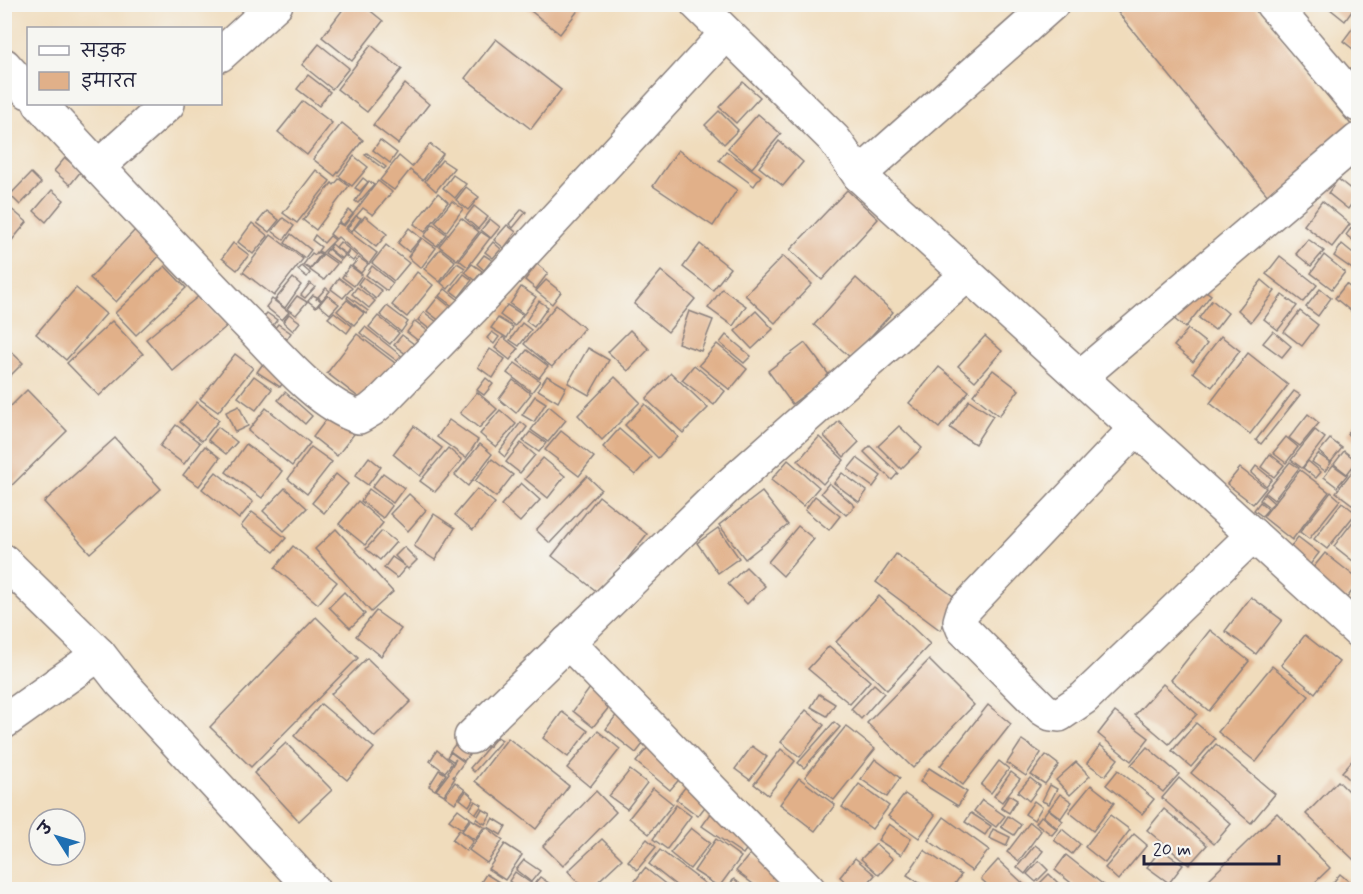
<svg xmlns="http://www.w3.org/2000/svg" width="1363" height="894" font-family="Mynerve,'Playpen Sans Deva',sans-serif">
	<rect width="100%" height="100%" fill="#f6f6f2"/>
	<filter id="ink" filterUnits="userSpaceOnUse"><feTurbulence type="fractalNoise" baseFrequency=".0167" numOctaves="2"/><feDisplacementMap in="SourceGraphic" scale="12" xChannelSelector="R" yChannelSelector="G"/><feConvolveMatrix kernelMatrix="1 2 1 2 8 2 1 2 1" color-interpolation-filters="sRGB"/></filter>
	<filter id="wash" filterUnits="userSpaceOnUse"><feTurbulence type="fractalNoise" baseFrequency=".008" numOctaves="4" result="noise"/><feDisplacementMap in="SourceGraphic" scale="24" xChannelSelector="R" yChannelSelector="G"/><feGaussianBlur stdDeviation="1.35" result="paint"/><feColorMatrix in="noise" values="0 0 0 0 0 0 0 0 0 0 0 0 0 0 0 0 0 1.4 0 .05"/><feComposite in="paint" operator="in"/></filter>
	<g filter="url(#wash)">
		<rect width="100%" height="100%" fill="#f0dcbc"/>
		<g id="blocks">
			<g fill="#e1b089">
				<path d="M347,4h15l21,17 -31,40 -30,-24z"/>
				<path d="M522,4h61l-23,30z"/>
				<path d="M1111,4h142l104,128 -84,70z"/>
				<path d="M1324,4h33l-12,17z"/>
				<path d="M1358,21v32l-15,-12z"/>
				<path d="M496,39l65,51 -30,39 -66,-51z"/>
				<path d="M319,44l30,24 -17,21 -30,-24z"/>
				<path d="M371,45l31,24 -35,43 -30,-23z"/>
				<path d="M308,75l22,17 -11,14 -22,-17z"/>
				<path d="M743,82l17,15 -24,26 -17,-16z"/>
				<path d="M405,84l24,20 -31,40 -25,-19z"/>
				<path d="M303,101l29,22 -25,32 -29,-23z"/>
				<path d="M719,111l19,19 -14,14 -19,-19z"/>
				<path d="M758,114l23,20 -29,34 -24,-20z"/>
				<path d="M342,123l21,17 -28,36 -22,-17z"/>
				<path d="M380,140l17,13 -7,10 -17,-13z"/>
				<path d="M779,141l24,21 -20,24 -24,-19z"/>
				<path d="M430,144l13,10 -20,26 -13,-10 -16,20 -14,-10 19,-24 13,11z"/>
				<path d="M678,150l59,40 -24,36 -60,-40z"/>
				<path d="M726,151l35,25 -7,10 -35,-26z"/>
				<path d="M367,153l19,14 -2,2 -19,-14z"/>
				<path d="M354,156l14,11 -16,19 -13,-10z"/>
				<path d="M65,158l16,13 -11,14 -16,-14z"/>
				<path d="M442,160l12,8 -18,23 -11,-10z"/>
				<path d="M316,170l14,11 -33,42 -14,-10z"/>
				<path d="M31,173l10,10 -21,22 -10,-10z"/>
				<path d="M453,175l13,9 -11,14 -12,-10z"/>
				<path d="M363,178l5,4 -8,9 -5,-3z"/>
				<path d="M339,179l10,7 -33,44 -13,-10 29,-37 2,2z"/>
				<path d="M1338,179l20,16 -10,14 -20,-16z"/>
				<path d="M369,181l5,4 -16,18 -3,-2z"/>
				<path d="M378,181l14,11 -19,23 -10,-7 -18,21 32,24 -8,11 -31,-27 -2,2 -6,-5 8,-11 6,3z"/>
				<path d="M466,187l13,10 -11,13 -12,-10z"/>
				<path d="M52,190l12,10 -18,22 -12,-11z"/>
				<path d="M847,190l31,29 -56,61 -32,-30z"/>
				<path d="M438,193l10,9 -23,30 -11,-8z"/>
				<path d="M452,201l11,8 -17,23 -11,-10z"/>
				<path d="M1322,201l28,23 -18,23 -28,-22z"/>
				<path d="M4,203l23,19 -23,28z"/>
				<path d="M474,206l14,11 -10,12 -13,-11z"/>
				<path d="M522,209l4,3 -13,16 -4,-4z"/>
				<path d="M349,210l4,4 -10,11 -4,-3z"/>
				<path d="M267,211l12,9 -10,12 -12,-9z"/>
				<path d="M356,216l5,2 -9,13 -5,-2z"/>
				<path d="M365,216l22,18 -11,13 -22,-18z"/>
				<path d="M283,218l11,8 -10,14 -12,-9z"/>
				<path d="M461,218l18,14 -22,28 -18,-14z"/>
				<path d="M490,219l10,8 -9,11 -10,-8z"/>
				<path d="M1357,220l1,1v23l-12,-9z"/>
				<path d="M252,223l16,13 -15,18 -15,-12z"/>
				<path d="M433,224l13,10 -9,12 -13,-10z"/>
				<path d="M507,225l9,7 -12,16 -10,-8z"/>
				<path d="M409,228l12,10 -12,14 -11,-9z"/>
				<path d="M136,229l26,24 -46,49 -26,-24z"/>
				<path d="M481,232l9,6 -22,29 -9,-7z"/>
				<path d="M291,234l20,16 -6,8 -20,-15z"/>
				<path d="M271,235l32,24 -29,37 -31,-24z"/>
				<path d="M315,235l9,8 6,-7 5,4 -13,13 -4,-2 3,-4 -9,-7z"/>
				<path d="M422,238l14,10 -15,20 -13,-11z"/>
				<path d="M1308,239l16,12 -13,15 -15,-12z"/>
				<path d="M340,242l9,7 -3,5 -10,-7z"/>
				<path d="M493,242l8,7 -8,9 -8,-6z"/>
				<path d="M233,243l16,12 -12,15 -15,-12z"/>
				<path d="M332,244l13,11 -3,4 -13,-10z"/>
				<path d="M700,244l30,24 -17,22 -30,-23z"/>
				<path d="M1342,244l16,13v9l-3,5 -21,-15z"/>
				<path d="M386,245l23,18 -15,18 -22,-18z"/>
				<path d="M328,249l13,11 -2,3 -14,-10z"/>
				<path d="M440,249l15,12 -15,21 -16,-13z"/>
				<path d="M350,250l7,6 -4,5 -7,-5z"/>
				<path d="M317,252l4,2 -11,15 -7,-4 9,-12 3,2z"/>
				<path d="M323,254l14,10 -13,16 -14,-10z"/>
				<path d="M484,255l8,5 -8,10 -7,-6z"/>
				<path d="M1324,255l21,17 -13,17 -21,-16z"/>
				<path d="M783,256l29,28 -37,39 -30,-28z"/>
				<path d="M1280,256l37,29 -14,17 -37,-28z"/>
				<path d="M359,258l9,6 -7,9 -9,-7z"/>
				<path d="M457,263l8,5 -17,21 -7,-6z"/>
				<path d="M472,264l10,7 -7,9 -10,-8z"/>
				<path d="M537,264l11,9 -12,16 -11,-9z"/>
				<path d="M165,266l21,22 -50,47 -21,-22z"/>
				<path d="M302,266l8,7 -3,4 -9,-7z"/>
				<path d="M350,266l12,9 -8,11 -12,-9 2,-3 2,2 -2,-2z"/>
				<path d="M372,266l21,17 -6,8 -21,-16z"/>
				<path d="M661,271l34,28 -27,33 -34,-28z"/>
				<path d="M417,272l16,13 -26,32 -15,-12z"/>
				<path d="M464,274l8,6 -13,17 -8,-6z"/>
				<path d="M363,277l19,14 -6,8 -18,-15z"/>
				<path d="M293,278l8,7 -16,23 -10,-8z"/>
				<path d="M339,278l13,10 -9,10 -12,-9z"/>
				<path d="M856,278l37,34 -42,46 -37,-33z"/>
				<path d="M546,280l15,12 -9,12 -16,-13z"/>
				<path d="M1262,280l13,11 -24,31 -13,-12z"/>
				<path d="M310,283l5,4 -10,11 -4,-3z"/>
				<path d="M1197,284l14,11 -26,33 -13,-11z"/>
				<path d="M1346,284l12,10v12l-5,7 -18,-15z"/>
				<path d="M357,287l18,14 -6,7 -17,-14z"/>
				<path d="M521,287l15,10 -12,17 -14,-10z"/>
				<path d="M76,288l30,26 -40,46 -30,-26z"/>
				<path d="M326,288l4,3 -8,9 -4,-3z"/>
				<path d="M445,289l24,19 -6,6 -24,-18z"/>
				<path d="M722,289l24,17 -13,20 -25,-18z"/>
				<path d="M1320,289l11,9 -13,18 -12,-9z"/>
				<path d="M200,295l27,31 -54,45 -27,-32z"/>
				<path d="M313,295l4,2 -1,3 1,-2 4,3 -5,6 -8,-6z"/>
				<path d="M327,295l12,9 -9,10 -11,-9z"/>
				<path d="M1282,295l15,11 -19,24 -14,-11z"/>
				<path d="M297,296l10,6 -11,13 -9,-6z"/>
				<path d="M348,296l20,15 -2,3 -19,-16z"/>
				<path d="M438,297l22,18 -11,13 -22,-17z"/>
				<path d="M272,299l17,13 -7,8 -16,-13z"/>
				<path d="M347,300l17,13 -10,12 -17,-14z"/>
				<path d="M1212,300l16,13 -13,17 -16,-12z"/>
				<path d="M539,301l9,6 -14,20 -8,-6z"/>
				<path d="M507,305l16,10 -8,11 -15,-11z"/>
				<path d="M556,305l28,23 -32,39 -28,-23z"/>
				<path d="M387,306l21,16 -7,10 -21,-17z"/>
				<path d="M689,311l24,9 -12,31 -23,-8z"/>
				<path d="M756,311l17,18 -21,20 -17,-18z"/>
				<path d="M1300,311l18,14 -16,21 -18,-14z"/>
				<path d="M334,312l18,14 -5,7 -19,-15z"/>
				<path d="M424,312l23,18 -6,8 -23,-18z"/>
				<path d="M267,313l10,7 -13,17 -2,-18z"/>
				<path d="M289,314l11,8 -7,9 -10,-9z"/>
				<path d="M378,316l21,17 -9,11 -21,-17z"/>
				<path d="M498,318l15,9 -6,11 -16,-10z"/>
				<path d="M112,321l31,33 -44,42 -32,-33z"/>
				<path d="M415,321l24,19 -9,10 -23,-18z"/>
				<path d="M522,323l9,7 -12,16 -9,-6z"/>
				<path d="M278,324l13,9 -4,6 -13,-10z"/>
				<path d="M365,327l48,38 -4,5 -49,-37z"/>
				<path d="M1188,329l19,15 -14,18 -19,-16z"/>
				<path d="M630,330l19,19 -21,22 -20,-19z"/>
				<path d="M1273,331l18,15 -9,11 -19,-14z"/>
				<path d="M492,332l7,5 -5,7 -7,-6z"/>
				<path d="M357,334l43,33 -30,39 -43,-33z"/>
				<path d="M402,335l21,16 -8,10 -21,-16z"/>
				<path d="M726,335l25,21 -7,7 -24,-20z"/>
				<path d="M985,336l17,15 -27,30 -17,-15z"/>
				<path d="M1221,336l19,15 -28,36 -19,-15z"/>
				<path d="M503,337l15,12 -8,11 -15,-12z"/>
				<path d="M805,343l25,33 -38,28 -24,-33z"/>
				<path d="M717,344l30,25 -17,21 -31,-25z"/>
				<path d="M4,345l19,18 -19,19z"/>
				<path d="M588,348l21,12 -20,35 -21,-12z"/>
				<path d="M490,349l15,10 -12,19 -15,-11z"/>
				<path d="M527,350l21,16 -9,12 -21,-17z"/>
				<path d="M1248,353l40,32 -38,49 -40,-31z"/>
				<path d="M235,354l18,14 -35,44 -18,-13z"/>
				<path d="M267,358l22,16 -9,13 -23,-15z"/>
				<path d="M515,363l25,18 -8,11 -25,-19z"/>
				<path d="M694,365l31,26 -11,14 -32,-25z"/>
				<path d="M939,367l30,24 -30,37 -30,-25z"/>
				<path d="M993,370l26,20 -20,26 -26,-21z"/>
				<path d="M671,373l37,35 -25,25 -37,-34z"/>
				<path d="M254,376l18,13 -16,21 -18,-13z"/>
				<path d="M547,376l19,11 -8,15 -20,-12z"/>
				<path d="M615,377l25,25 -38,38 -24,-25z"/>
				<path d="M486,378l7,6 -9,11 -7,-5z"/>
				<path d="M513,380l18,14 -15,19 -17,-14z"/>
				<path d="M27,390l40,41 -63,62v-80z"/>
				<path d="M1294,391l6,4 -39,49 -5,-4z"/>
				<path d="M285,392l27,24 -7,8 -27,-24z"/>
				<path d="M477,392l20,17 -18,19 -19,-15z"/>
				<path d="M535,396l11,7 -12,19 -12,-7z"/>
				<path d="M969,400l24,16 -18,28 -25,-16z"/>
				<path d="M197,402l22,18 -17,21 -22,-19z"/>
				<path d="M645,404l33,33 -20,21 -33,-33z"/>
				<path d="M239,406l9,20 -13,6 -9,-20z"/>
				<path d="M549,406l17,14 -18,22 -17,-12z"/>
				<path d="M266,408l44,35 -18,23 -44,-35z"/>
				<path d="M500,410l16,14 -20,23 -16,-13z"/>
				<path d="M1308,414l11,9 -19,23 -11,-8z"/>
				<path d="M329,416l25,18 -17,22 -24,-19z"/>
				<path d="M449,420l29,20 -12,18 -29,-21z"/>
				<path d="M1358,420v23l-11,-9z"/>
				<path d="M839,421l20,21 -15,15 -20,-21z"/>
				<path d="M521,422l6,5 -22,30 -6,-5z"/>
				<path d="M176,425l24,18 -16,21 -24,-18z"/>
				<path d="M414,426l28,22 -22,28 -27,-22z"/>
				<path d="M899,426l23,22 -21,21 -23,-23z"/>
				<path d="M218,427l19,15 -11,12 -18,-14z"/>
				<path d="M619,429l32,28 -16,18 -32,-28z"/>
				<path d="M1315,430l10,8 -23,30 -11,-8z"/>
				<path d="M561,431l33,26 -15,19 -34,-26z"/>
				<path d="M530,432l16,11 -7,9 -16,-11z"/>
				<path d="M819,437l25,23 -21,24 -25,-23z"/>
				<path d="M1286,437l12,10 -12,16 -13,-10z"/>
				<path d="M115,438l46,51 -71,64 -46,-51z"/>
				<path d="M1330,439l12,9 -11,14 -12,-10z"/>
				<path d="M521,443l14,12 -15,18 -14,-11z"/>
				<path d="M246,444l36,27 -20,27 -36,-26z"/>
				<path d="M480,444l12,10 -24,32 -13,-11z"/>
				<path d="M205,446l15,12 -21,28 -16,-11z"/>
				<path d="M870,446l28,27 -6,7 -28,-28z"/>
				<path d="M311,447l21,15 -25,32 -19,-15z"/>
				<path d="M448,448l14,12 -27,32 -15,-11z"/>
				<path d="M1344,451l13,10 -10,13 -13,-10z"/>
				<path d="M1270,454l14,11 -10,12 -13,-10z"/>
				<path d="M1318,454l13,9 -6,8 -13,-9z"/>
				<path d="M369,457l12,10 -13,18 -13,-9z"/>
				<path d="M543,458l22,18 -17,22 -23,-19z"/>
				<path d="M857,458l24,18 -8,11 -25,-18z"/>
				<path d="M492,459l21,16 -17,22 -21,-16z"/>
				<path d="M788,460l31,27 -16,19 -32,-26z"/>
				<path d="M1308,461l13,11 -5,6 -13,-10z"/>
				<path d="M1290,462l9,6 -25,32 -9,-7z"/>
				<path d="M1358,464v43l-1,1 -21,-16z"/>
				<path d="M1333,465l14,10 -10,12 -13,-10z"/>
				<path d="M1256,466l16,13 -6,7 -15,-13z"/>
				<path d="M1240,468l26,20 -13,16 -26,-20z"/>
				<path d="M1300,470l29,22 -37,48 -29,-23z"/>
				<path d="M216,472l37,30 -14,17 -37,-30z"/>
				<path d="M383,473l21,15 -11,15 -21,-16z"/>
				<path d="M842,473l25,18 -8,11 -25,-19z"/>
				<path d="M336,474l12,10 -24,29 -12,-10z"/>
				<path d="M587,476l14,13 -51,54 -14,-13z"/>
				<path d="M521,483l19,17 -20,22 -19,-17z"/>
				<path d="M829,483l26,23 -9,9 -25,-22z"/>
				<path d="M285,488l22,20 -23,23 -21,-20z"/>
				<path d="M369,489l23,17 -9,12 -22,-17z"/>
				<path d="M477,489l18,14 -22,27 -18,-15z"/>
				<path d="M762,492l26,33 -43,34 -26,-34z"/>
				<path d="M1331,492l9,8 -31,39 -9,-7z"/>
				<path d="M409,494l17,16 -18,21 -18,-17z"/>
				<path d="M1264,494l10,9 -5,4 -9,-7z"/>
				<path d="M599,496l48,38 -47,60 -48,-38z"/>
				<path d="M815,496l25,20 -11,14 -24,-20z"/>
				<path d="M358,501l25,22 -18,22 -26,-21z"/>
				<path d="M1260,502l8,7 -6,7 -8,-6z"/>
				<path d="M1342,502l14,11 -29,36 -13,-10z"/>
				<path d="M252,512l34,26 -12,14 -33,-26z"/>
				<path d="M434,514l21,14 -20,32 -21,-14z"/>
				<path d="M1358,515v50l-24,-19z"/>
				<path d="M798,526l16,13 -31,37 -15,-14z"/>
				<path d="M718,528l21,30 -21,15 -21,-30z"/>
				<path d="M336,529l57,63 -22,20 -56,-63z"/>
				<path d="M382,531l14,11 -16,18 -14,-11z"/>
				<path d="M1298,537l21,16 -13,17 -21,-16z"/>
				<path d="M293,546l44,36 -19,22 -43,-36z"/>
				<path d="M404,547l13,13 -9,9 -2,-2 -9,11 -13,-10 8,-11 13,9 -10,-10z"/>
				<path d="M1325,553l33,26v4l-14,19 -36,-28z"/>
				<path d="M896,554l64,47 -20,29 -64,-48z"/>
				<path d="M746,567l19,19 -18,18 -19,-20z"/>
				<path d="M344,592l21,22 -15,14 -21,-21z"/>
				<path d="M879,596l51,48 -43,46 -51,-48z"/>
				<path d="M1251,597l31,23 -26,34 -31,-23z"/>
				<path d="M376,611l25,18 -20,27 -25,-20z"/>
				<path d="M316,617l42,41 -107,109 -41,-40z"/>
				<path d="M1210,630l39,31 -40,50 -38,-31z"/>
				<path d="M1305,635l34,27 -24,31 -34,-28z"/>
				<path d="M829,646l41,35 -20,23 -42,-35z"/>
				<path d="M367,658l44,43 -36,36 -44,-43z"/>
				<path d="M929,660l45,45 -61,63 -46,-45z"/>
				<path d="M1272,666l37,30 -53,66 -38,-30z"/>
				<path d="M593,684l21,17 -21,26 -20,-16z"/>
				<path d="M874,684l10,9 -23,26 -10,-10z"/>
				<path d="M1163,684l34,30 -28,30 -34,-29z"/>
				<path d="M819,694l16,10 -8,12 -16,-9z"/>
				<path d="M321,704l53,44 -27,32 -53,-44z"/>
				<path d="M988,705l23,19 -48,61 -23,-19z"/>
				<path d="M620,710l31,24 -15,19 -30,-24z"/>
				<path d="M806,710l18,15 -24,32 -19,-15z"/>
				<path d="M562,712l26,19 -20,26 -25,-19z"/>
				<path d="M1115,712l34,26 -18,23 -33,-27z"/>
				<path d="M834,722l6,5 -36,41 -6,-5z"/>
				<path d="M1196,723l19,16 -24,28 -19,-16z"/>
				<path d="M846,726l29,23 -41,51 -29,-23z"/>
				<path d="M598,731l22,18 -30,38 -23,-19z"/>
				<path d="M497,737l5,3 -28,32 -4,-4z"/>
				<path d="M508,738l61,48 -33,43 -61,-48z"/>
				<path d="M1022,740l19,13 -15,23 -19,-13z"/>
				<path d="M457,742l21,2 -14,17 -14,-10z"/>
				<path d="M286,743l46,47 -33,31 -45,-48z"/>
				<path d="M1216,744l59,50 -24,29 -60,-50z"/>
				<path d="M1100,745l18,14 -13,17 -18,-13z"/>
				<path d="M649,746l34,29 -13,15 -34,-28z"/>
				<path d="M752,746l15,11 -17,23 -15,-11z"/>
				<path d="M1147,747l32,27 -16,18 -32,-27z"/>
				<path d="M781,749l14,12 -27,34 -14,-11z"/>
				<path d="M437,750l15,13 -7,9 -15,-11z"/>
				<path d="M450,752l14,10 -11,15 2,1 -11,17 -8,-5 13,-17 -1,-1 8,-13 -3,2 -6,-4z"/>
				<path d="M1358,754v34l-16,-16z"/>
				<path d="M1046,755l13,10 -14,19 -14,-9z"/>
				<path d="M875,759l25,19 -13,19 -26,-18z"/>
				<path d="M999,761l10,8 -18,24 -10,-8z"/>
				<path d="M1076,762l14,14 -20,19 -14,-15z"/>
				<path d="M929,768l38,24 -9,14 -38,-24z"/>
				<path d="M439,770l7,4 -11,16 -6,-4z"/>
				<path d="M630,770l17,13 -20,26 -18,-13z"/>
				<path d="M1118,770l36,29 -12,15 -36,-29z"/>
				<path d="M1011,772l9,7 -18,23 -8,-6z"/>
				<path d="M799,778l36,27 -20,26 -35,-27z"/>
				<path d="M1030,778l10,8 -11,15 -11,-9z"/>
				<path d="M1179,778l52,46 -17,20 -52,-46z"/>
				<path d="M1338,781l20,20v54l-4,5 -48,-46z"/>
				<path d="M455,782l10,8 -10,13 -10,-7z"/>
				<path d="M859,784l30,22 -17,23 -30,-22z"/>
				<path d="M1050,785l7,4 -8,15 -7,-3z"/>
				<path d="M1091,785l23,18 -21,28 -24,-19z"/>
				<path d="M686,786l22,17 -10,13 -22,-17z"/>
				<path d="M653,788l20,16 -24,30 -20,-16z"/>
				<path d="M466,791l8,7 -5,8 -9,-7z"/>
				<path d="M596,791l20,21 -53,54 -20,-20z"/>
				<path d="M905,794l30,21 -16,23 -31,-22z"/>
				<path d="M1060,794l12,8 -11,16 -12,-9z"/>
				<path d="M1009,795l8,5 -8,13 -8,-5z"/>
				<path d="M982,800l23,16 -9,11 -22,-16z"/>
				<path d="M475,801l7,4 -6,9 -6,-5z"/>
				<path d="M1034,801l8,6 -8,13 -9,-6z"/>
				<path d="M676,805l15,11 -24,33 -14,-10z"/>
				<path d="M458,809l12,9 -8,11 -13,-9z"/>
				<path d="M482,809l9,5 -6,10 -9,-5z"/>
				<path d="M1048,809l15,12 -6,7 -14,-12z"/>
				<path d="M1164,809l43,36 -18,20 -42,-35z"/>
				<path d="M712,812l41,28 -10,14 -41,-28z"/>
				<path d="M971,813l20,13 -6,9 -20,-13z"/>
				<path d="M1277,813l53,55 -23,22h-93l-7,-9z"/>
				<path d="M1110,815l20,15 -25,33 -20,-16z"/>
				<path d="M1008,816l13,9 -7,10 -13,-8z"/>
				<path d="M1041,816l16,13 -5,6 -16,-12z"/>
				<path d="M944,817l45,33 -17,21 -44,-31z"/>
				<path d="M493,818l13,8 -5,9 -13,-8z"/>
				<path d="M471,819l13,8 -9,13 -13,-9z"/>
				<path d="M1030,822l11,9 -22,30 -12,-9z"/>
				<path d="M889,824l22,15 -10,16 -23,-15z"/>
				<path d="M486,827l17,13 -16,23 -18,-13z"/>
				<path d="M691,828l19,15 -20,26 -20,-16z"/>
				<path d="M993,829l17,8 -4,9 -17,-8z"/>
				<path d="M1062,829l18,15 -8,10 -18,-14z"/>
				<path d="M459,830l14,11 -7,10 -14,-11z"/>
				<path d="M1134,834l13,11 -29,35 -13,-12z"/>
				<path d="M602,839l20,20 -33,31h-4l-17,-19z"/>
				<path d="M647,839l9,8 -19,23 -9,-9z"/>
				<path d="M716,839l25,18 -22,30 -25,-16z"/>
				<path d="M505,844l17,11 -17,25 -17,-11z"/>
				<path d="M876,844l17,15 -14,16 -18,-16z"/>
				<path d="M1035,845l8,6 -18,23 -8,-7z"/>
				<path d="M1161,849l22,16 -14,18 -22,-16z"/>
				<path d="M660,850l47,35 -3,5h-22l-33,-26z"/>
				<path d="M924,850l37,25 -10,15h-21l-23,-15z"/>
				<path d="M750,854l31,22 -9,14h-11l-25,-19z"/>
				<path d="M1066,855l44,35h-30l-25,-20z"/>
				<path d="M855,858l20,17 -13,15h-7l-15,-13z"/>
				<path d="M524,860l16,11 -9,11 -15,-12z"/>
				<path d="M998,860l32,30h-37l-12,-11z"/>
				<path d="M1039,861l9,9 -12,12 -9,-8z"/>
				<path d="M645,868l28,22h-45z"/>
				<path d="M515,872l17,12 -3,6h-8l-12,-9z"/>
				<path d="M486,874l13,8 -4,8h-19z"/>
				<path d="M1049,874l16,16h-23l-4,-5z"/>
				<path d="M1340,874l18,15v1h-31z"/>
				<path d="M540,877l13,9 -2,4h-7l-9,-7z"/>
				<path d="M734,879l14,11h-23z"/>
			</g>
		</g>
	</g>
	<g filter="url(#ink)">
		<use href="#blocks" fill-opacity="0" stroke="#897f7c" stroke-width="1.5"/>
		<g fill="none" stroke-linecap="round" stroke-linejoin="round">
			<g stroke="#897f7c" stroke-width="36">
				<g id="minor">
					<path d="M697,4l137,135 25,36 499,456"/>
					<path d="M1272,4l86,101"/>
					<path d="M220,55l56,-51"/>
					<path d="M4,65l24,27"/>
					<path d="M40,104c67,73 135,145 204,216 31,31 73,84 115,97l12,-7 12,-10 89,-91 254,-275"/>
					<path d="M98,167l70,-63"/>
					<path d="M859,175l193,-171"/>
					<path d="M1080,377l278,-237"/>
					<path d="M1136,428l-173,183 -3,10 3,8 80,80 8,5 8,1 25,-17 169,-163"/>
					<path d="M4,561l95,93 21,27 193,209"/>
					<path d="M568,642l241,248"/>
					<path d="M4,722l95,-68"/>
					<path d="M471,737l256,-250 240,-212"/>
				</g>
			</g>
			<use href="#minor" stroke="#fff" stroke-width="33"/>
		</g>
	</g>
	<rect width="1363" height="894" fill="none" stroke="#f6f6f2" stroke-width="24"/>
	<rect x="27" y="27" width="195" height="78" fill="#f6f6f2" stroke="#a1a1a9" stroke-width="1.5"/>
	<rect x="39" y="46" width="30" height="9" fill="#ffffff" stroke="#a1a1a9" stroke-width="1.5"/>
	<text x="81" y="57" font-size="18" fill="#22223b">सड़क</text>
	<rect x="39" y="72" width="30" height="18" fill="#e1b089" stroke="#a1a1a9" stroke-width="1.5"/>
	<text x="81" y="87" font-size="18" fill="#22223b">इमारत</text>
	<g transform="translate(57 837) rotate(307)"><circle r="28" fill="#f6f6f2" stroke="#a1a1a9" stroke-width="1.5"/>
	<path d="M0-4.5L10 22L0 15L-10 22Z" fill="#1f6fb2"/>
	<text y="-9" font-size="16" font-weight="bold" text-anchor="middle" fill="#22223b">उ</text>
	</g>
	<path d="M1144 855v9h135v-9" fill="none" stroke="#22223b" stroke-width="3"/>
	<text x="1153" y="855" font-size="18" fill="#22223b" stroke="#f6f6f2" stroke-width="4.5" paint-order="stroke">20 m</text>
</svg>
